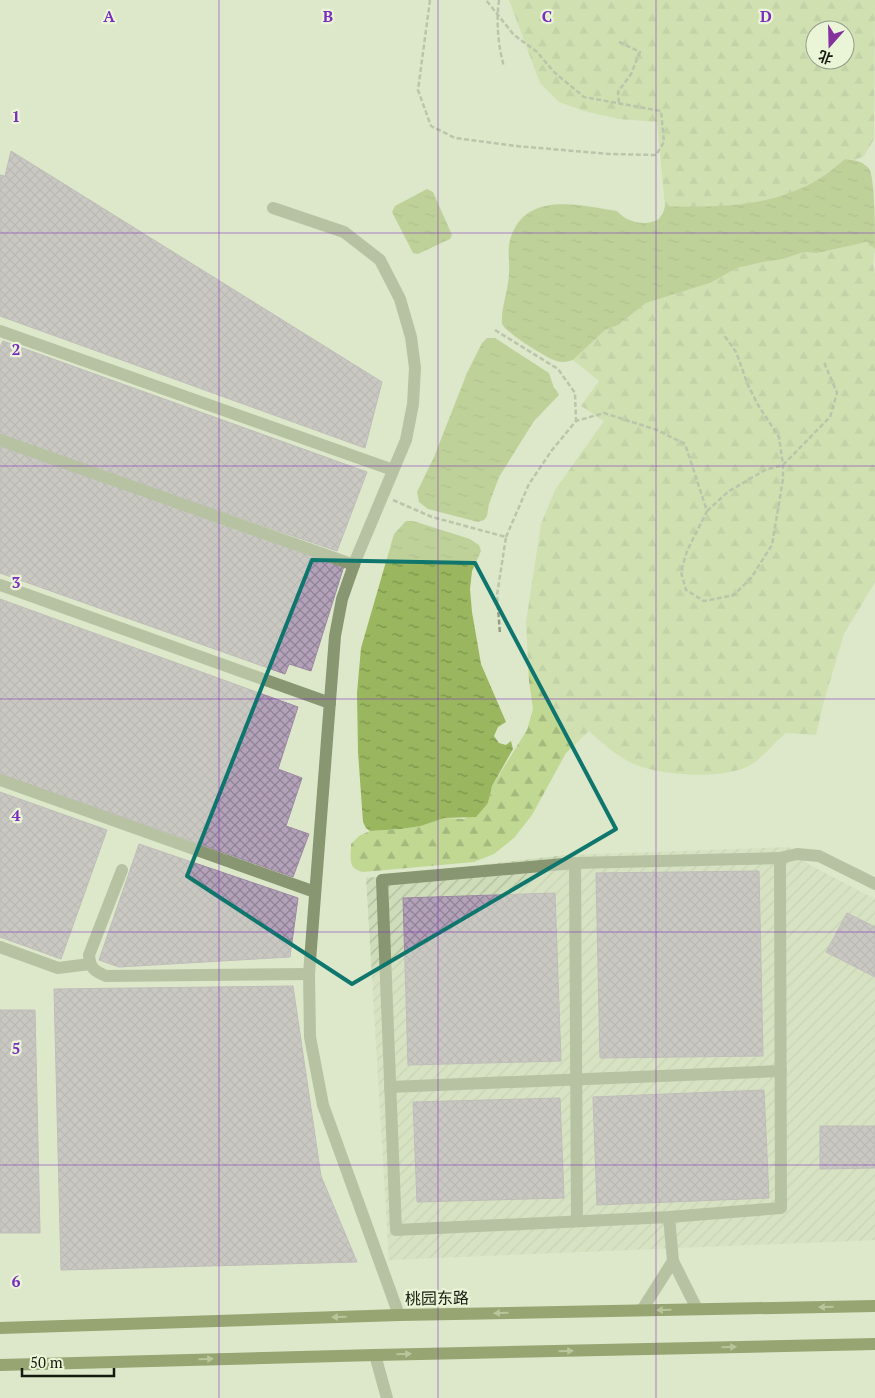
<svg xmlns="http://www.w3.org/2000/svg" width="875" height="1398" font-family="'PT Serif','Noto Sans SC',serif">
	<defs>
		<pattern id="industrial-furrows" width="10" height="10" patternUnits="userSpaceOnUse" patternTransform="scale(1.25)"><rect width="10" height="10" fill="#cfdcb9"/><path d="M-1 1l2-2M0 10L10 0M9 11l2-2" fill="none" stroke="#b1bc9e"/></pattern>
		<pattern id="forest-firs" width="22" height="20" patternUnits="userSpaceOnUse" patternTransform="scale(1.25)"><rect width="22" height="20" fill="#c0d892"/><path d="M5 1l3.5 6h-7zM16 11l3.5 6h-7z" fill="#a4b97d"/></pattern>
		<pattern id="water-ripples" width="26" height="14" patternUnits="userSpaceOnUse" patternTransform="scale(1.25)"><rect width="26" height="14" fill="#9ab65e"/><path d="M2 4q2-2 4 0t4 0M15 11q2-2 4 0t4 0" fill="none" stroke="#7c934c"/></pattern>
		<pattern id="building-cross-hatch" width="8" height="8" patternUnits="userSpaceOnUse" patternTransform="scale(1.25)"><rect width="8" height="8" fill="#b4a2bb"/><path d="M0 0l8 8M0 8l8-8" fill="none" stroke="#918396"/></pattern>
	</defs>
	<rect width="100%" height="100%" fill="#dde8cb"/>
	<path fill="url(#industrial-furrows)" d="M789,847l19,17 67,35v341l-486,20 -23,-382 200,-23z"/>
	<g fill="url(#forest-firs)" fill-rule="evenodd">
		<path d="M509,0h366l-1,139 -10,17 -9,4 -10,-1 -26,20 -26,13 -43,12h-10l-23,4 -52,-2 -8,-84 -38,-3 -35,-8 -25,-9 -19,-19zM815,30h30v30h-30z"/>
		<path d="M867,242l8,7 -2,16 2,9v308l-31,52 -20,67 -8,34 -30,-2c-11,9 -24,25 -34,31 -25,16 -86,12 -113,2 -19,-7 -35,-21 -50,-35l-23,22 -34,62 -18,23 -20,16 -20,8 -111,10c-16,-3 -12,-14 -12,-28l8,-8 11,-5 31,-2 20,-3 23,-8 20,1 24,-16 4,-17 35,-56 6,-21 -4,-28 -3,-59 15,-98 14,-34 49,-69 -23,-15 18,-25 -26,-21 32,-30 13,-5 28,-22 64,-20 27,-15 26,-6 20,-3 21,-7 13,1z"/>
	</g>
	<g fill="url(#water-ripples)">
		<path d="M845,159c9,1 19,2 25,11 5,15 5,60 5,79l-8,-7 -50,11 -13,-1 -21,7 -20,3 -26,6 -27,15 -64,20 -28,22 -13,5 -32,30c-6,2 -13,3 -19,0 -11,-4 -47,-27 -52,-36 -1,-16 6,-33 7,-50 1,-11 -2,-24 1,-34 14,-50 70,-35 107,-29 8,10 27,16 40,9 5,-3 7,-9 8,-14 54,2 105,1 152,-26 10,-6 19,-14 28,-21z"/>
		<path d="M427,189l6,3 19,43 -2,4 -32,15 -5,-1 -21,-41 3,-6z"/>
		<path d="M487,338h8l54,35 5,15 3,3 2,4 -25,26 -35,56 -10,27 -2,12 -3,4 -6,2 -50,-13 -9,-7 -2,-10 17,-35 33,-84 15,-30z"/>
		<path d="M406,521h7l57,18 9,6 2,6 -9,20 -2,18 2,23 9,52 25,58 -8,5 -4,9 5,7 7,2 5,-4 2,8 -21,37 -4,17 -12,14 -32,1 -23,8 -20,3 -31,2 -4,-3 -3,-6 -5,-70 -1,-59 4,-45 33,-114z"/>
	</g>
	<g fill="url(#building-cross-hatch)" stroke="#9b89a1">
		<path d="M11,151l371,231 -17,66 -365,-132v-141l5,1z"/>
		<path d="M3,341l364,131 -30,79 -337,-115v-89z"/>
		<path d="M0,446l344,120 -33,105 -22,-7 -4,10 -285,-101z"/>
		<path d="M0,599l298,108 -20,62 24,9 -16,48 23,8 -16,43 -293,-103z"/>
		<path d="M0,792l107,38 -46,129 -61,-22z"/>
		<path d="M139,844l159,54 -8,59 -171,10 -20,-7z"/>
		<path d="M759,871l4,185 -163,2 -4,-185z"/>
		<path d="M555,893l6,168 -153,4 -5,-167z"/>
		<path d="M847,913l28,14v50l-49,-25z"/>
		<path d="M293,986l28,190 36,86 -296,8 -7,-281z"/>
		<path d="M0,1010h35l5,223h-40z"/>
		<path d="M764,1090l5,108 -172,7 -4,-108z"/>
		<path d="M560,1098l4,100 -147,4 -4,-100z"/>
		<path d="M820,1126h55v42l-55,1z"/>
	</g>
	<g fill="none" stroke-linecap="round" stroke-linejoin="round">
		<g stroke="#939b85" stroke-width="2.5" stroke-dasharray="5 2.5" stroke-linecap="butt">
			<path d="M430,0l-12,90 13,36 24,12 61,8 93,8 47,1 8,-13 -3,-31 -77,-14 -29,-24 -19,-22 -22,-16 -28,-35"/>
			<path d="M499,0c-3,22 -1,45 5,67"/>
			<path d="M619,42l21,10 -9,22 -13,18 1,12"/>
			<path d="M495,330l63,39 17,24 1,28"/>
			<path d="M393,500l39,17 74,20 -9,58 3,39"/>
			<path d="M707,511l22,-20 36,-21 18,-5 47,-48 7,-24 -13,-31"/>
			<path d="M506,537l23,-53 23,-34 24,-29 28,-8 53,17 28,14 22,67 -20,40 -6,21 5,18 18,11 30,-6 17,-17 21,-33 11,-66v-14l-4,-28 -21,-32 -10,-20 -12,-33 -12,-17"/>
		</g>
		<g stroke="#899672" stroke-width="12">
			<path d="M273,208l71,24 36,28 20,39 11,38 4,31 -2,36 -7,36 -50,119 -14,40 -7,37 -26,338 1,63 13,68 76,210"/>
			<path d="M0,331l393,139"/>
			<path d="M0,440l354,125"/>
			<path d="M0,585l330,118"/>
			<path d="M0,780l315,112"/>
			<path d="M780,858l17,-4 22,2 56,28"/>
			<path d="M575,863l2,358"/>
			<path d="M122,870l-33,85c1,13 5,16 17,21l203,-2"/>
			<path d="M0,947l58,21 32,-4"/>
			<path d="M390,1087l391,-16"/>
			<path d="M669,1217l-273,13 -14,-350 193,-17 205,-5 1,350 -112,9 4,44"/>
			<path d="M642,1310l31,-49 24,48"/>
			<path d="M375,1355l12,43"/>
		</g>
		<g stroke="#425505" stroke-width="12">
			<path d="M0,1328l399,-13 476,-9"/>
			<path d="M0,1365l375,-10 500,-11"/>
		</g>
	</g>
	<defs><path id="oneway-solid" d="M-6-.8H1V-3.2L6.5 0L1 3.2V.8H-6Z" transform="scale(1.25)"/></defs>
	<g fill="#8e9d64">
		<use href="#oneway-solid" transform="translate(826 1307) rotate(179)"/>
		<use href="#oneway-solid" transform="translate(664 1310) rotate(179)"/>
		<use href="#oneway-solid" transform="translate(501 1313) rotate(179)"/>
		<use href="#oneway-solid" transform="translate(339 1317) rotate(178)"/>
		<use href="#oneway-solid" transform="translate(729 1347) rotate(-1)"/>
		<use href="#oneway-solid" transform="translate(566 1351) rotate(-1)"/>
		<use href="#oneway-solid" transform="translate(404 1354) rotate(-1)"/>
		<use href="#oneway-solid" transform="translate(206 1359) rotate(-2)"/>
	</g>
	<path d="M0 0H875V1398H0ZM312,560l163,3 141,266 -264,155 -165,-108z" fill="#dde8cb" fill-opacity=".55" fill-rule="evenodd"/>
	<path fill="none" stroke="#0f766e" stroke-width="4" stroke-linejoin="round" d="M312,560l163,3 141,266 -264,155 -165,-108z"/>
	<path fill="none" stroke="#7b2cbf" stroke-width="1" stroke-opacity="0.55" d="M219,0v1398M438,0v1398M656,0v1398M0,233h875M0,466h875M0,699h875M0,932h875M0,1165h875"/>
	<g text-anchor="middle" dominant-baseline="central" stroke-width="4.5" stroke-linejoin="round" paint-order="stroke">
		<g font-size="16" fill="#15190f" stroke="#eaf5d8">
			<text transform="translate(437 1298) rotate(-1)">桃园东路</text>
		</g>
	</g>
	<g font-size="16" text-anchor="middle" font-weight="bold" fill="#7b2cbf" stroke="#eaf5d8" stroke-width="4.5" stroke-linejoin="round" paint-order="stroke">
		<text x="109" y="22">A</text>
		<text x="328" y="22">B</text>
		<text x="547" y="22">C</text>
		<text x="766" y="22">D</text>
		<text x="16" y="122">1</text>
		<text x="16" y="355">2</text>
		<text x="16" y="588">3</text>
		<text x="16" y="821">4</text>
		<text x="16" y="1054">5</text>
		<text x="16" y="1287">6</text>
	</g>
	<g transform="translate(830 45) rotate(200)"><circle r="24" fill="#eaf5d8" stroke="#959d88"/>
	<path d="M0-4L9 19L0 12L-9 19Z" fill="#84309f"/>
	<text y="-8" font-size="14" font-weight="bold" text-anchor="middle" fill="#15190f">北</text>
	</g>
	<path d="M22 1368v8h92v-8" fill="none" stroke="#15190f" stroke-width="2.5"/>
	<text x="30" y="1368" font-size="15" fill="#15190f" stroke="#eaf5d8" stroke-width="4" paint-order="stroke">50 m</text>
</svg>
